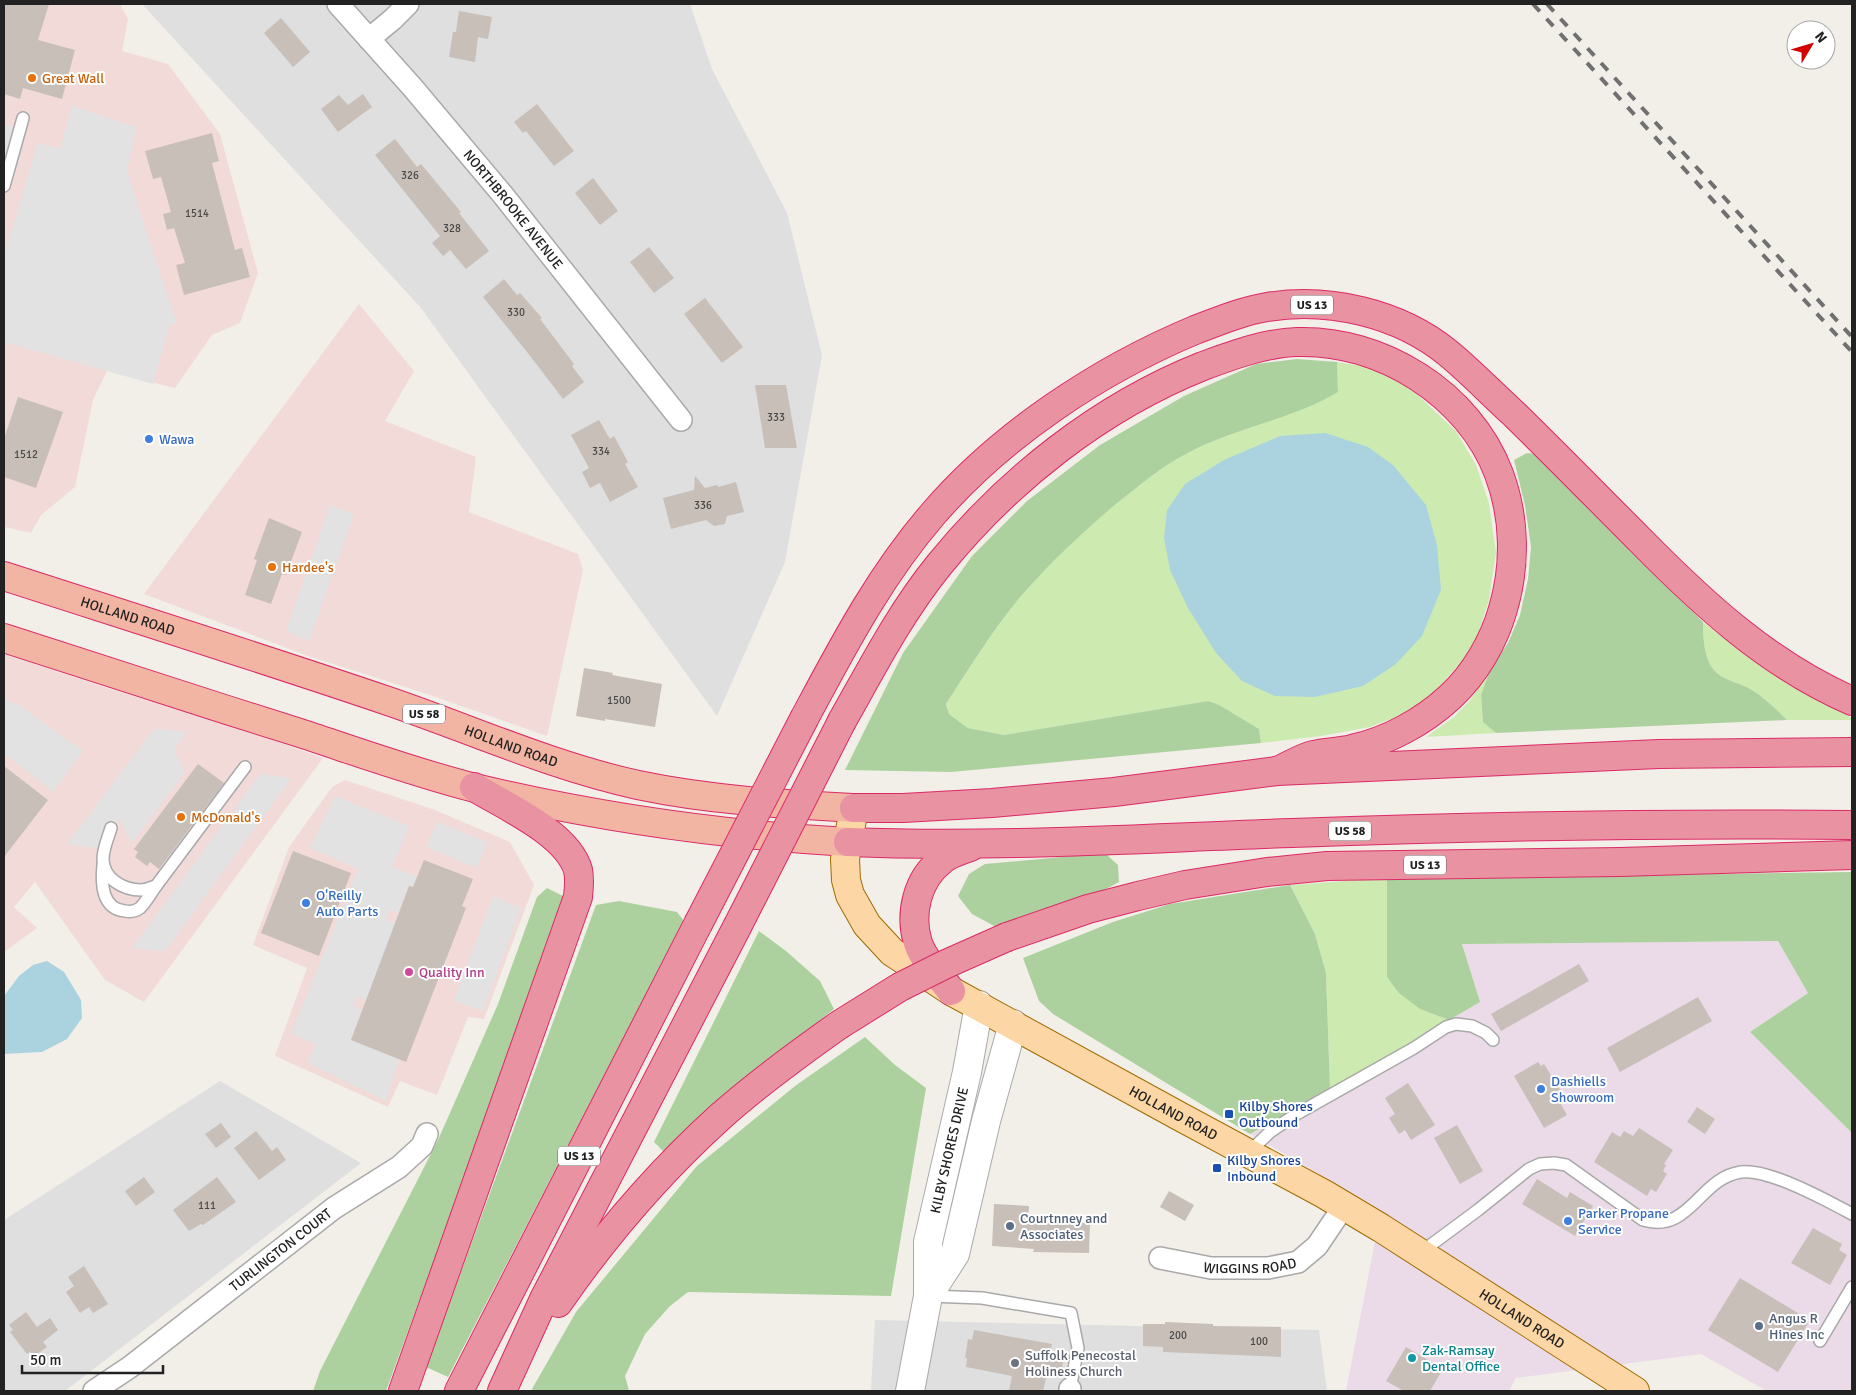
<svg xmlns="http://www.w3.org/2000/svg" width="1856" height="1395" font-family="Signika,sans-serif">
	<rect width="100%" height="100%" fill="#f2efe9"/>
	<g fill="#e0dfdf">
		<path d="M142,4h548l22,65 75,144 35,142 -37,207 -68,154 -296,-408z"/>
		<path d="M220,1081l141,82 -296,228h-61v-171z"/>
		<path d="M875,1320l444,10 8,61h-456z"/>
	</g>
	<g fill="#f2dad9">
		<path d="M4,4h116l8,15 -6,32 46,13 52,70 38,139 -18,50 -28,12 -37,53 -68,-17 -14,29 -18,87 -34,28 -10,18 -27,-6z"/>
		<path d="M359,304l55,67 -29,50 91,36 -7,55 109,42 5,16 -36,166 -126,-44 -113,-36 -164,-62z"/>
		<path d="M4,654l103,34 119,36 97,34 -179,244 -39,-22 -70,-98 -21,25 23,21 -33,24z"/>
		<path d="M345,780l90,30 75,32 24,43 -50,134 -16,-2 -31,78 -37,-14 -12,26 -113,-51 32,-88 -54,-23 36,-98 43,-60z"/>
	</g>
	<path fill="#ebdbe8" d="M1778,941l30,52 -58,39 102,101v258h-85l-66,-37 -185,24 -7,13h-163l35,-181 -131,-76 229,-132 -17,-58z"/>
	<g fill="#cdebb0">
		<path d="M1337,362l42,7 27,15 50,47 20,34 13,38 7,49 -7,48 -12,37 -15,24 -31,35 -30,19 -31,12 -49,9 -60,7 -2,-14 -51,-28 -204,34 -36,-7 -19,-14 -3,-10c24,-37 48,-76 76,-109 44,-50 107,-110 166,-142 48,-26 104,-33 150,-61z"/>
		<path d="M1703,622l31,24 49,35 69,37v2h-65c-11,-11 -22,-22 -35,-30 -11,-7 -26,-9 -35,-17 -13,-11 -14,-35 -14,-51z"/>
		<path d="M1490,670l-9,25 2,26 13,12 -70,4 28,-20 17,-18z"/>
		<path d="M1387,878v99l33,32 29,11 -119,69 -4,-116 -11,-39 -25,-49z"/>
	</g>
	<g fill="#add19e">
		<path d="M1297,359l40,3 1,30c-46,28 -102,35 -150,61 -26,13 -48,32 -71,50 -33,28 -66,59 -95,92 -28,33 -52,72 -76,109l3,10 19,14 36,7 204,-34 11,4 40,24 2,14 -310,29 -106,-2 58,-117 69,-97 55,-55 73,-56 84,-49 72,-32z"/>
		<path d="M1527,453l10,1 166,168c0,16 1,40 14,51 9,8 24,10 35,17 13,8 24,19 35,30l-291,13 -13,-11 -2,-27 9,-25 18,-27 12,-28 8,-36 3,-32 -6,-42 -11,-45z"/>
		<path d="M1105,853l13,12 1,17 -13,7 -110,38 -24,-13 -14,-18 11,-22 16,-10z"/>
		<path d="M1852,872v261l-102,-101 58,-39 -30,-52 -316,3 18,58 -31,18 -29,-11 -21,-16 -12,-16v-99z"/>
		<path d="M1290,885l25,49 11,39 4,116 -80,45 -197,-120 -14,-13 -16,-43 90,-36 57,-18z"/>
		<path d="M547,888l20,10 -181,493h-73l7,-20 118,-231 60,-136 39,-107z"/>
		<path d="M619,901l58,11 7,9 -236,456 -22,-10 170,-462z"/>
		<path d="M759,931l27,20 34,30 14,28 -95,76 -74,68 -11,-11z"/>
		<path d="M865,1037l30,28 31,23 -35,208 -203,-4 -18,14 -25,28 -20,42 4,15h-96l-1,-2 44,-77 121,-146 98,-80z"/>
	</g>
	<g fill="#e2e2e2">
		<path d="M72,106l64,21 -9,45 50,153 -7,-2 -17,61 -149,-42v-86l34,-113 22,6z"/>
		<path d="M4,124l16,4 -16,58z"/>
		<path d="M330,505l24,9 -45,127 -23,-10z"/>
		<path d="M4,699l15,6 64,46 -30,41 -49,-39z"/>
		<path d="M154,729l33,3 -13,17 11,23 -53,71 -13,-24 -23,29 -29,-4z"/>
		<path d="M261,773l30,6 -126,172 -33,-3z"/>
		<path d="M335,796l74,30 -17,41 25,10 -4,10 -4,-1 -10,27 -10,-3 -3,10 10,4 -30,76 -9,-4 -4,10 9,4 -11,30 48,19 -13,42 -78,-38 8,-19 -25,-10 67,-165 -48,-21z"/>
		<path d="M437,822l50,20 -10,26 -51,-21z"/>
		<path d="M493,896l28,12 -38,103 -29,-10z"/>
	</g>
	<g fill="#aad3df">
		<path d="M1325,433l43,14 25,18 33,40 11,40 4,45 -19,46 -26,28 -33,22 -48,11 -40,-1 -33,-15 -26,-28 -28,-45 -18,-38 -6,-32 3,-28 18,-26 39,-24 56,-24z"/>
		<path d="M47,961l17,11 17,28 1,18 -15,21 -25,13 -38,2v-58l15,-20 14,-11z"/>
	</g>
	<g fill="#c7bfb8">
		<path d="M4,4h45l-11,36 37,10 -13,49 -39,-11 -3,11 -16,-5z"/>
		<path d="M459,11l33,6 -4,22 -10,-2 -3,25 -26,-5 4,-25h3z"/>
		<path d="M281,18l29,34 -17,15 -29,-34z"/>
		<path d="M363,94l9,13 -34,25 -17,-23 18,-14 9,10z"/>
		<path d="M537,104l37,47 -20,15 -28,-35 -3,2 -9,-11z"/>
		<path d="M212,133l7,28 -7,2 23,87 7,-2 8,29 -66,18 -8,-30 9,-2 -11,-35 -7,2 -4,-16 8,-2 -10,-35 -8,2 -8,-28z"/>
		<path d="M395,139l22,28 4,-3 40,48 -2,1 30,38 -23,18 -16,-19 -7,6 -11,-13 8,-7 -65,-81z"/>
		<path d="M593,178l25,33 -18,14 -25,-32z"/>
		<path d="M649,247l25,31 -20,15 -24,-31z"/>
		<path d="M504,279l13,16 3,-2 22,25 -2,1 34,45 -2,2 12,16 -21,17 -32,-42 -48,-60z"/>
		<path d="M705,298l38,49 -21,16 -38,-49z"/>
		<path d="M755,385h31l11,63h-32z"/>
		<path d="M18,397l45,15 -27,76 -32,-11v-38z"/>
		<path d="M599,420l11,19 4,-3 14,26 -3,2 13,23 -28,15 -10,-19 -10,5 -8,-16 7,-4 -18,-33z"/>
		<path d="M695,476l10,12 12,-3 1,2 18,-5 8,30 -17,4 -2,8 -11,2 -8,-6 -35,9 -8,-31 31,-8z"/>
		<path d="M269,518l33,14 -16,43 -4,-1 -11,30 -26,-9 12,-35 -3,-1z"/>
		<path d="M584,668l29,5 -1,2 50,9 -7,43 -50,-8v2l-29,-5z"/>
		<path d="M198,764l26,19 -65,86 -9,-7 -3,4 -12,-9 3,-5 -4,-3z"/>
		<path d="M4,766l44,34 -44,57z"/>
		<path d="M293,851l58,22 -32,83 -58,-23z"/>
		<path d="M424,860l49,19 -11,27 4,2 -60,154 -55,-22 58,-154 4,1z"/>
		<path d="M1579,964l10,17 -88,50 -10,-17z"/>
		<path d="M1698,997l14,24 -92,51 -13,-24z"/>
		<path d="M1538,1062l3,4 3,-2 20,32 -6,3 9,16 -23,13 -30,-52z"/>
		<path d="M1408,1083l27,42 -24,15 -6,-10 -6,4 -10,-16 6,-4 -10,-16z"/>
		<path d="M1697,1107l18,12 -10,15 -18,-12z"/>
		<path d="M221,1123l10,14 -15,11 -11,-14z"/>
		<path d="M1457,1125l26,46 -23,13 -26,-46z"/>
		<path d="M1639,1128l34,22 -9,14 2,1 -3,6 4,3 -11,18 -5,-3 -4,7 -53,-34 18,-30 8,5 4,-6 9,5z"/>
		<path d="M256,1131l16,20 5,-4 9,13 -27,20 -25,-32z"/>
		<path d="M144,1177l11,15 -19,14 -11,-15z"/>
		<path d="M217,1177l19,25 -33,23 -2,-1 -12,7 -16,-21z"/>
		<path d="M1537,1179l30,19 3,-6 23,14 -18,30 -53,-32z"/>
		<path d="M1169,1191l25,14 -9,16 -25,-14z"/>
		<path d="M994,1204l35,2 -1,16 62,1 -1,30 -56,-1 1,-3 -42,-3z"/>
		<path d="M1813,1228l29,16 -3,6 8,5 -17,30 -39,-22z"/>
		<path d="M84,1266l24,38 -15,9 -4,-6 -9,6 -14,-21 8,-6 -6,-9z"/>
		<path d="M1740,1278l66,40 -1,2 4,2 -31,50 -70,-42z"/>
		<path d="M26,1312l11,15 13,-9 8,12 -15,12 4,5 -14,10 -3,-5 -3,2 -17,-22 3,-2 -4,-5z"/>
		<path d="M1165,1322l48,2v2l68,1v30l-118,-5v-5l-20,-1v-22h22z"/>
		<path d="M974,1330l78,14 -2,10 14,2 -3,20 -14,-2 -4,17h-34l3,-15 -46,-9 1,-9h-2l3,-19 4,1z"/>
		<path d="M1406,1347l37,22 -13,22h-26l-18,-10z"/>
	</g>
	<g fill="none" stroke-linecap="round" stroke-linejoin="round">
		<g stroke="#a9a9a9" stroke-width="14">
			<g id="service">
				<path d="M4,186l19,-68"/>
				<path d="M111,828c-3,10 -8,21 -8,31 0,20 21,31 38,31 5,0 11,-3 15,-4l89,-119"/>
				<path d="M103,865c-2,19 -1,44 22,46 5,1 11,0 15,-3 6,-6 11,-15 16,-22"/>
				<path d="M1248,1153l22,-21 25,-17 119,-67 32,-21 10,-3 16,2 14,7 7,7"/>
				<path d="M1420,1253l58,-43 51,-41 11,-5 14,-1 12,2 77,55c47,14 56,-42 98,-48 27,-4 87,29 111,42"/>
				<path d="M930,1296l52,2 89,15 7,35 -8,41"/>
				<path d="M1820,1341l32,-54"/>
			</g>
		</g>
		<g stroke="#a9a9a9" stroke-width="24">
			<g id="minor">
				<path id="s1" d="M338,4l75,84 90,107 178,225"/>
				<path d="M369,39l24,-20 15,-15"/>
				<path id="s2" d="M1160,1258l51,10h57l30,-6 19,-16 27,-40"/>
				<path id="s3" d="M94,1391l36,-24 204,-159 65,-41 23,-21 5,-12"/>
				<path d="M1070,1391v-2"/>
			</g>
		</g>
		<g stroke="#a9a9a9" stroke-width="30">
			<g id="tertiary">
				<path d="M928,1296l27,-42 31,-133 27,-97"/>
				<path id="s4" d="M910,1391l18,-95v-54l39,-170 12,-67"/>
			</g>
		</g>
		<g stroke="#a06b00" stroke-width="30">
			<g id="primary">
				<path id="s5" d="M854,808l-9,51 1,21 4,15 17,30 25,27 59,39 228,125 145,78 57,34 254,163"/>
			</g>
		</g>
		<g stroke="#dc2a67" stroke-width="30">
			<g id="trunk">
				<path id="s6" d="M4,576c127,41 254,81 381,124 83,28 166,66 253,85 71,15 144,19 216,23"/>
				<path d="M4,638c98,32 197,64 296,95 58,19 116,40 175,55 122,29 248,47 373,54"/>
			</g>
		</g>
		<g stroke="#dc2a67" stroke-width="30">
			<g id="motorway">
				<path d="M805,717c38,-71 75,-142 128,-203 68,-79 166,-144 262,-184 23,-9 48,-19 72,-23 62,-10 132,6 181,46 23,19 44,41 66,61 43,42 84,84 126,126 63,64 129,125 212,161"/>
				<path d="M842,721c30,-53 58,-108 97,-156 69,-85 161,-158 264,-199 30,-11 62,-23 94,-24 84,-3 172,52 202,132 16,43 17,91 4,135 -9,32 -28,65 -53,88 -27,25 -62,44 -98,52 -12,3 -26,3 -39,6 -12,3 -24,11 -36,16"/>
				<path d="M854,808h49l89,-5 122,-11 163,-21 382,-17 193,-2"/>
				<path d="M848,842c148,6 296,-4 444,-9 186,-7 373,-10 560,-8"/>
				<path d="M1007,937l81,-28 50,-13 47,-11 82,-13 60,-6 293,-4 232,-7"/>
				<path d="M951,991c-11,-15 -27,-30 -33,-48 -9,-29 -1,-64 24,-83 8,-7 18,-9 28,-13"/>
				<path d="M558,1303c47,-68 101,-131 163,-187 37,-33 77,-62 118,-91"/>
				<path d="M403,1391l175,-494c1,-9 2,-18 0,-27 -11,-37 -73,-64 -104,-83"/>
				<path d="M459,1391l239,-467"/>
				<path d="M502,1391l42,-92 193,-372"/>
			</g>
		</g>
		<use href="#service" stroke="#fff" stroke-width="11"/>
		<use href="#minor" stroke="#fff" stroke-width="21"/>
		<use href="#tertiary" stroke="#fff" stroke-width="28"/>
		<use href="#primary" stroke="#fcd6a4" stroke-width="28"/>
		<use href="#trunk" stroke="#f2b4a3" stroke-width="28"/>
		<use href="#motorway" stroke="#e892a2" stroke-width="28"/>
		<g stroke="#707070" stroke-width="4" stroke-dasharray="10 10" stroke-linecap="butt">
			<path d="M1533,4l319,348"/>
			<path d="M1547,4l305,333"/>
		</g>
		<g stroke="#dc2a67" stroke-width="30" stroke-linecap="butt">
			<g id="motorway-bridge">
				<path d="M698,924l107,-207"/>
				<path d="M737,927l105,-206"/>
				<path d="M839,1025l61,-38 46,-23 61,-27"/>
			</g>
		</g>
		<use href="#motorway-bridge" stroke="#e892a2" stroke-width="28"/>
	</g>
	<g fill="#e8710a" stroke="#fff" stroke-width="2">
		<circle cx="32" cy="78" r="5"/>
		<circle cx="272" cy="567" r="5"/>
		<circle cx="181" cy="817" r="5"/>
	</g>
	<g fill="#3f7fe0" stroke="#fff" stroke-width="2">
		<circle cx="149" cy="439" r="5"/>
		<circle cx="306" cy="903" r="5"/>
		<circle cx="1541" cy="1089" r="5"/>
		<circle cx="1568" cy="1221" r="5"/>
	</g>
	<circle fill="#d1479c" stroke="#fff" stroke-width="2" cx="409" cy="972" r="5"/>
	<g fill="#1a4fb4" stroke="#fff" stroke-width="2">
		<rect x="1224" y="1109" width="10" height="10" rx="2.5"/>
		<rect x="1212" y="1163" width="10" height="10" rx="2.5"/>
	</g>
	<g fill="#5c6f8a" stroke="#fff" stroke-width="2">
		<circle cx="1010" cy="1226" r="5"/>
		<circle cx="1759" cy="1326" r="5"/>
	</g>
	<circle fill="#0f9aa8" stroke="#fff" stroke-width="2" cx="1412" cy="1358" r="5"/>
	<circle fill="#6b7280" stroke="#fff" stroke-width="2" cx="1015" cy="1363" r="5"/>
	<g text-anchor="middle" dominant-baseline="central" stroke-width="4" stroke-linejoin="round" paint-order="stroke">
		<g font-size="11" fill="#4b4948">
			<text x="410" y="175">326</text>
			<text x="197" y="213">1514</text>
			<text x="452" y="228">328</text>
			<text x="516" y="312">330</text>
			<text x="776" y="417">333</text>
			<text x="601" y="451">334</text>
			<text x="26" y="454">1512</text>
			<text x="703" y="505">336</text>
			<text x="619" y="700">1500</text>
			<text x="207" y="1205">111</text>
			<text x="1178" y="1335">200</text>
			<text x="1259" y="1341">100</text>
		</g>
		<g fill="#fff" stroke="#646464" stroke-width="1">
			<rect x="1291" y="295.5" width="42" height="19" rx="4"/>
			<rect x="403" y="704.5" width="42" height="19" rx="4"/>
			<rect x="1329" y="821.5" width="42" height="19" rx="4"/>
			<rect x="1404" y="855.5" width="42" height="19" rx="4"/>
			<rect x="558" y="1146.5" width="42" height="19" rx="4"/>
		</g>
		<g font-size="12" font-weight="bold" fill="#222">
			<text x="1312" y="305">US 13</text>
			<text x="424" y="714">US 58</text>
			<text x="1350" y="831">US 58</text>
			<text x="1425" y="865">US 13</text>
			<text x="579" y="1156">US 13</text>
		</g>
		<g font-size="14" fill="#c56008" stroke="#fff" text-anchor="start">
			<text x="42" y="78">Great Wall</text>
			<text x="282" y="567">Hardee's</text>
			<text x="191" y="817">McDonald's</text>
		</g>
		<g font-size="14" fill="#222" stroke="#fff">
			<text stroke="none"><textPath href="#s1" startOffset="270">NORTHBROOKE AVENUE</textPath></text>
			<text stroke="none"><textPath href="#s6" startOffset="130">HOLLAND ROAD</textPath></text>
			<text stroke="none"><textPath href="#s6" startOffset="535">HOLLAND ROAD</textPath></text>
			<text stroke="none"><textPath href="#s5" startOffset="484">HOLLAND ROAD</textPath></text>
			<text stroke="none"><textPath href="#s4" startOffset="245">KILBY SHORES DRIVE</textPath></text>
			<text stroke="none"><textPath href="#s3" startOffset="234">TURLINGTON COURT</textPath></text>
			<text stroke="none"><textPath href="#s2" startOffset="91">WIGGINS ROAD</textPath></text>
			<text stroke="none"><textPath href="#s5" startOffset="889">HOLLAND ROAD</textPath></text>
		</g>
		<g font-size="14" fill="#366cbe" stroke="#fff" text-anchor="start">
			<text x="159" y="439">Wawa</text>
			<text x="316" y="895">O'Reilly<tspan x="316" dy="16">Auto Parts</tspan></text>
			<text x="1551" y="1081">Dashiells<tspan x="1551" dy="16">Showroom</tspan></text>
			<text x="1578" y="1213">Parker Propane<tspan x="1578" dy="16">Service</tspan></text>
		</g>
		<g font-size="14" fill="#b23c85" stroke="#fff" text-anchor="start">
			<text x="419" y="972">Quality Inn</text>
		</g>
		<g font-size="14" fill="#164399" stroke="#fff" text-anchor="start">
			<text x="1239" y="1106">Kilby Shores<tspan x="1239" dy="16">Outbound</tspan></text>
			<text x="1227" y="1160">Kilby Shores<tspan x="1227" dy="16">Inbound</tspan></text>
		</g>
		<g font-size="14" fill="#4e5e75" stroke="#fff" text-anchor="start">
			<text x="1020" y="1218">Courtnney and<tspan x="1020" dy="16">Associates</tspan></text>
			<text x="1769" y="1318">Angus R<tspan x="1769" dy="16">Hines Inc</tspan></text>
		</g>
		<g font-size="14" fill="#0d838f" stroke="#fff" text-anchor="start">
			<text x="1422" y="1350">Zak-Ramsay<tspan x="1422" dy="16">Dental Office</tspan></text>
		</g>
		<g font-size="14" fill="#5b616d" stroke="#fff" text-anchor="start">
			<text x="1025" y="1355">Suffolk Penecostal<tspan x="1025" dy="16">Holiness Church</tspan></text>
		</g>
	</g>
	<rect width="1856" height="1395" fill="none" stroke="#222222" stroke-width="10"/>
	<g transform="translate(1811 45) rotate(52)"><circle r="24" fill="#ffffff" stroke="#a7a7a7"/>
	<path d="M0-4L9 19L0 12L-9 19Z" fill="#d40000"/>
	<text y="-8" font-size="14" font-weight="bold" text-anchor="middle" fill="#222222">N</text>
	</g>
	<path d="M22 1365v8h141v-8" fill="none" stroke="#222222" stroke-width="2.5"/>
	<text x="30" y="1365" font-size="15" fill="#222222" stroke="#ffffff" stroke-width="4" paint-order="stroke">50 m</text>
</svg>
